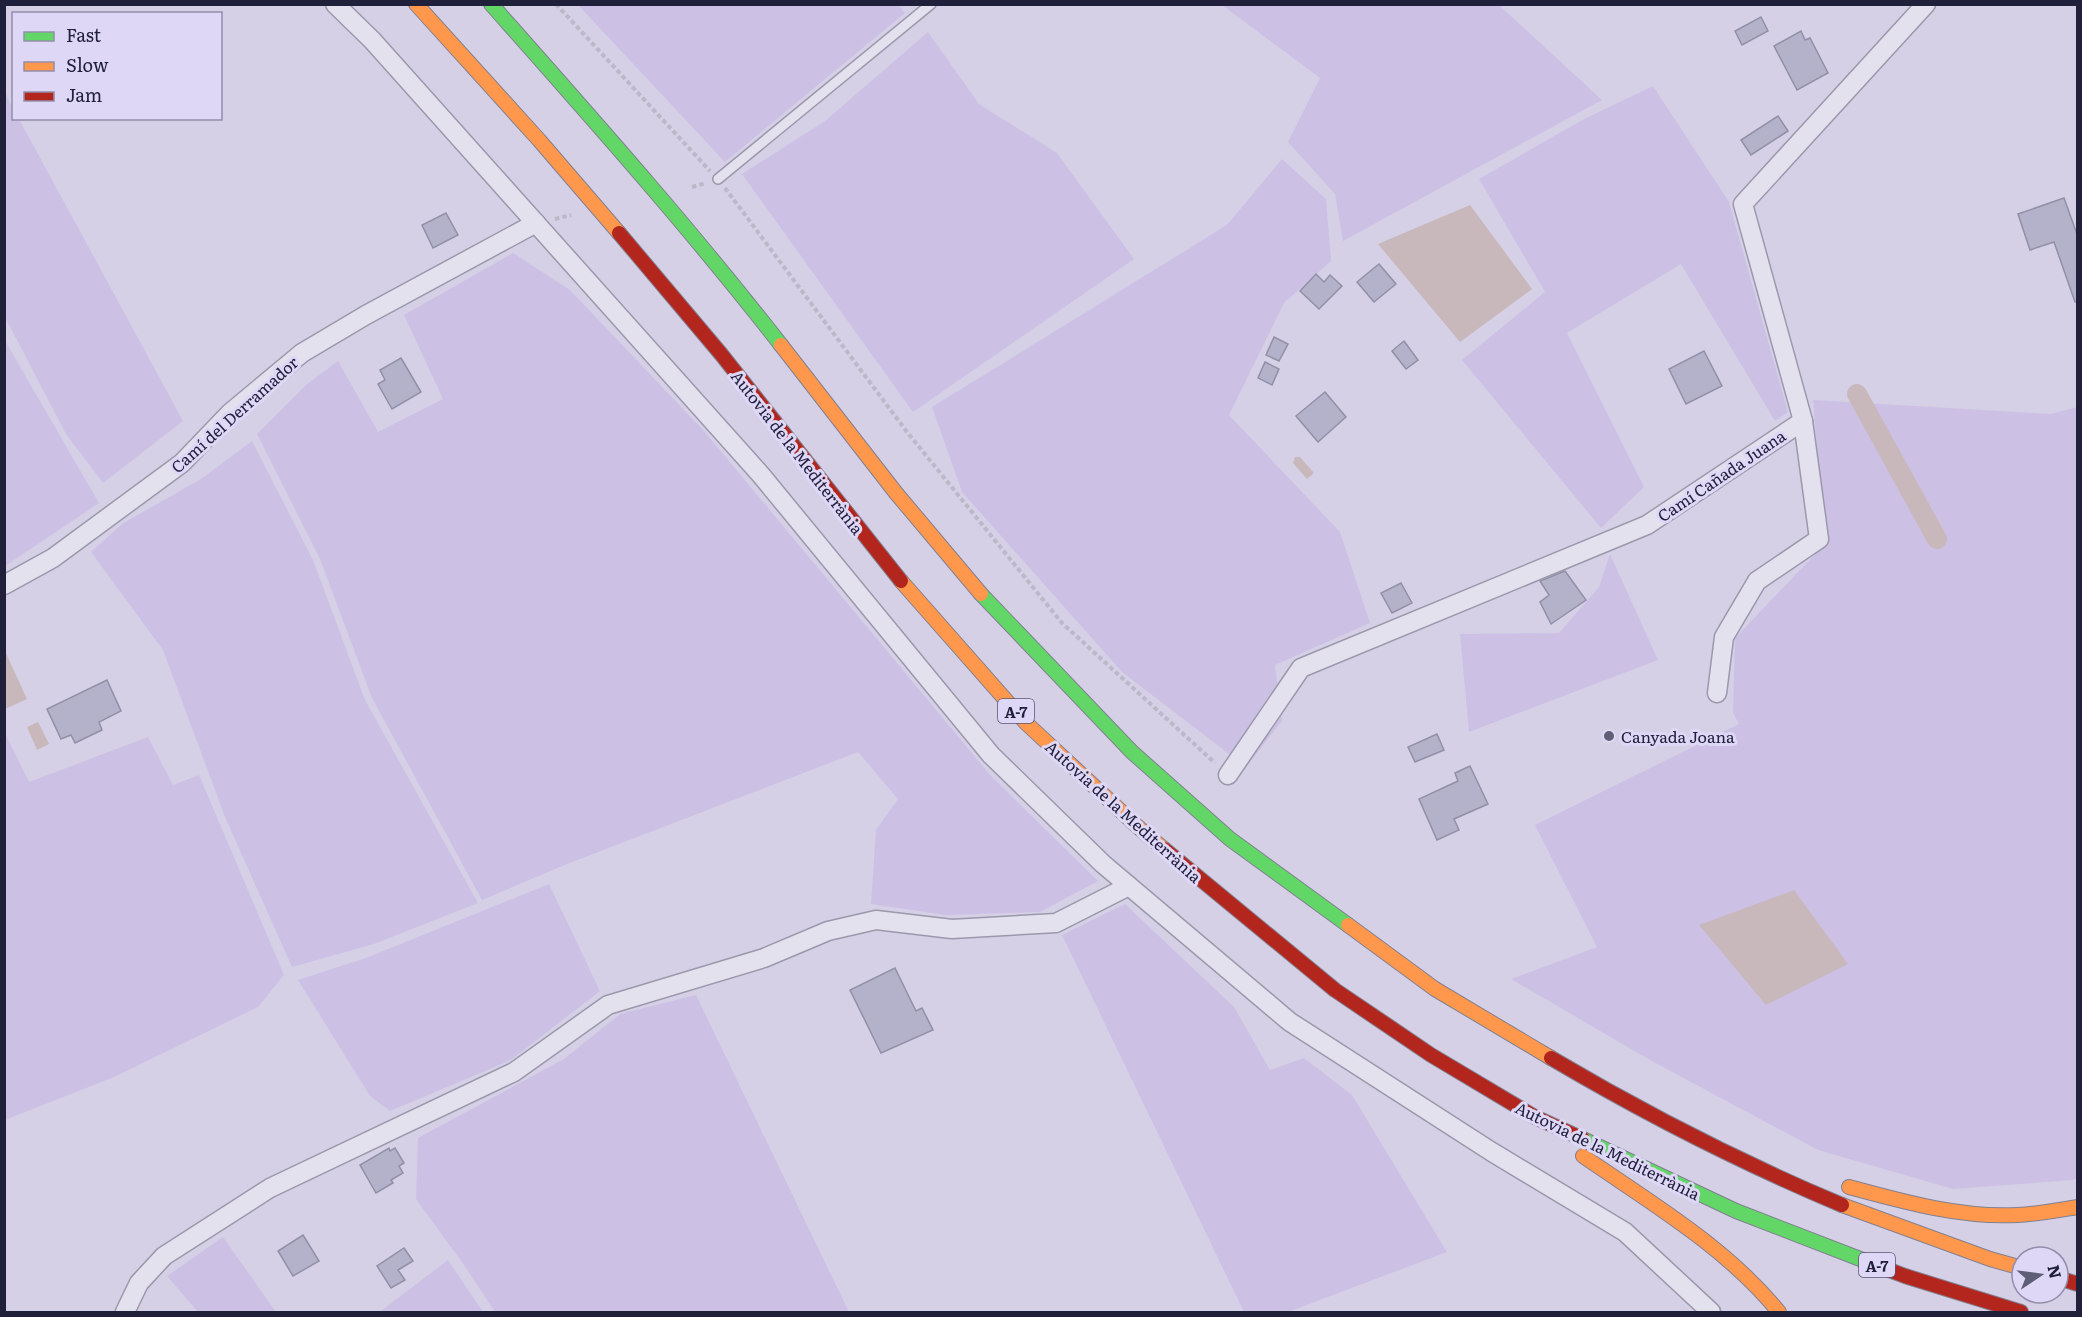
<svg xmlns="http://www.w3.org/2000/svg" width="2082" height="1317" font-family="Literata,serif">
	<rect width="100%" height="100%" fill="#d5d0e6"/>
	<g fill="#ccc1e5">
		<path d="M898,4l7,9 -180,149 -147,-157z"/>
		<path d="M1222,5h277l103,95 -259,141 -8,-47 -47,-52 32,-64z"/>
		<path d="M928,32l51,72 78,49 77,106 -221,153 -171,-238 83,-53z"/>
		<path d="M1653,86l76,116 59,210 -13,9 -94,-157 -114,69 77,154 -43,41 -139,-168 83,-68 -66,-113 105,-60z"/>
		<path d="M5,92l8,17 1,9 5,1 164,302 -80,62 -37,-49 -61,-117z"/>
		<path d="M1282,159l44,40 5,62 -47,42 -55,112 111,117 30,91 -95,42 7,56 -36,46 -124,-95 -160,-180 -30,-85 295,-182z"/>
		<path d="M513,253l57,37 134,141 287,345 107,105 -58,31 -94,3 -75,-11 5,-74 22,-31 -40,-47 -291,112 -85,36 -110,-202 -52,-139 -63,-125 49,-49 32,-24 40,71 65,-33 -39,-84z"/>
		<path d="M4,339l95,164 -94,63h-1z"/>
		<path d="M1813,400l238,14 26,-7v771l-4,2 -120,9 -135,-39 -168,-90 -139,-81 86,-32 -62,-122 204,-101 -6,-11 2,-75 90,-94z"/>
		<path d="M252,441l61,119 52,140 113,203 -104,41 -82,23 -67,-150 -62,-167 -72,-98 31,-28 79,-45z"/>
		<path d="M1610,554l48,106 -189,72 -9,-98 99,-1 40,-46z"/>
		<path d="M4,731l25,51 119,-45 25,48 26,-10 85,200 -26,32 -144,70 -109,43z"/>
		<path d="M549,884l51,107 -89,69 -121,51 -20,-15 -72,-116 68,-22z"/>
		<path d="M1125,904l109,103 36,63 34,-12 48,37 95,157 -159,60h-44l-182,-377z"/>
		<path d="M696,995l153,317h-354l-31,-47 -48,-66 2,-61 146,-79 56,-45z"/>
		<path d="M223,1237l53,75h-78l-31,-36z"/>
		<path d="M448,1260l35,52h-101l-1,-1z"/>
	</g>
	<g fill="#c8b8bb">
		<path d="M1470,205l62,84 -72,53 -82,-98z"/>
		<path d="M1295,457h5l14,16 -7,6 -14,-16z"/>
		<path d="M4,649l23,50 -22,10h-1z"/>
		<path d="M38,722l11,22 -12,6 -10,-23z"/>
		<path d="M1794,890l54,74 -82,41 -67,-80z"/>
	</g>
	<g fill="none" stroke-linecap="round" stroke-linejoin="round">
		<path stroke="#c8b8bb" stroke-width="20" d="M1857,394l80,145"/>
	</g>
	<g fill="#b3b2ca" stroke="#9190a6" stroke-width="1.5">
		<path d="M1761,17l7,14 -26,14 -7,-14z"/>
		<path d="M1801,31l4,9 5,-2 18,35 -31,17 -23,-44z"/>
		<path d="M1778,116l10,15 -37,24 -10,-15z"/>
		<path d="M2064,198l14,39v65h-3l-21,-60 -24,8 -12,-36z"/>
		<path d="M446,213l12,22 -25,13 -11,-23z"/>
		<path d="M1379,264l17,20 -22,18 -17,-20z"/>
		<path d="M1316,274l8,8 6,-7 12,11 -23,23 -19,-18z"/>
		<path d="M1274,337l14,7 -9,17 -13,-6z"/>
		<path d="M1404,341l14,19 -12,9 -14,-18z"/>
		<path d="M1704,351l18,35 -36,18 -17,-35z"/>
		<path d="M401,358l20,34 -29,17 -14,-25 7,-4 -5,-10z"/>
		<path d="M1265,362l14,7 -7,16 -14,-7z"/>
		<path d="M1325,392l21,25 -28,25 -22,-26z"/>
		<path d="M1565,571l21,29 -35,24 -11,-22 9,-7 -9,-14z"/>
		<path d="M1401,583l11,20 -20,10 -11,-20z"/>
		<path d="M107,680l14,31 -22,11 3,8 -27,13 -4,-8 -10,4 -14,-30z"/>
		<path d="M1437,734l7,16 -29,12 -7,-15z"/>
		<path d="M1470,766l18,38 -34,15 5,11 -22,10 -18,-41 39,-18 -3,-8z"/>
		<path d="M895,968l21,43 6,-3 11,22 -52,23 -31,-63z"/>
		<path d="M389,1148l1,3 5,-3 9,15 -5,3 4,7 -12,7 2,3 -17,10 -16,-28z"/>
		<path d="M303,1235l16,26 -26,15 -15,-25z"/>
		<path d="M404,1248l9,13 -15,9 7,10 -14,8 -14,-22z"/>
	</g>
	<g fill="none" stroke-linecap="round" stroke-linejoin="round">
		<g stroke="#9b98ac" stroke-width="12">
			<path id="lane" d="M718,179l213,-175"/>
		</g>
		<g stroke="#9b98ac" stroke-width="21">
			<g id="street">
				<path d="M335,4l37,36 389,435 230,280 112,109 187,158 202,130 133,80 86,80"/>
				<path d="M4,585l49,-27 129,-95 48,-50 72,-60 64,-38 170,-92"/>
				<path d="M1717,693l7,-56 33,-56 62,-42 -16,-118"/>
				<path d="M1228,775l73,-107 346,-143 156,-104 -60,-217 183,-200"/>
				<path d="M125,1312l14,-29 25,-27 106,-68 244,-116 94,-67 156,-47 64,-27 48,-11 76,9 104,-6 73,-37"/>
			</g>
		</g>
		<g stroke="#818091" stroke-width="16">
			<g id="fast">
				<path d="M491,4c99,112 198,223 290,341"/>
				<path d="M981,594l151,158 98,87 118,86"/>
				<path d="M1583,1139l153,72 132,51"/>
			</g>
		</g>
		<g stroke="#818091" stroke-width="16">
			<g id="slow">
				<path d="M416,4l123,136 80,93"/>
				<path d="M781,345l115,148 85,101"/>
				<path d="M901,581l125,142 112,104 26,22"/>
				<path d="M1348,925l87,64 116,69"/>
				<path d="M1583,1156c68,47 143,91 196,156"/>
				<path d="M1849,1187c55,15 112,31 169,28 20,-1 40,-5 60,-8"/>
				<path d="M1842,1205l148,54 32,9"/>
			</g>
		</g>
		<g stroke="#818091" stroke-width="16">
			<g id="jam">
				<path d="M619,233l102,121 180,227"/>
				<path d="M1164,849l171,141 96,65 104,62 48,22"/>
				<path d="M1551,1058c93,55 191,105 291,147"/>
				<path d="M1868,1262l37,14 116,36"/>
				<path d="M2058,1278l20,6"/>
			</g>
		</g>
		<g stroke="#bbb8c7" stroke-width="4" stroke-dasharray="4.5 3" stroke-linecap="butt">
			<path d="M556,4l154,167"/>
			<path d="M692,187l14,-4"/>
			<path d="M725,188l182,244 155,191 153,140"/>
			<path d="M555,219l16,-4"/>
		</g>
		<use href="#lane" stroke="#e4e1ee" stroke-width="9"/>
		<use href="#street" stroke="#e4e1ee" stroke-width="18"/>
		<use href="#fast" stroke="#63d668" stroke-width="14"/>
		<use href="#slow" stroke="#ff974d" stroke-width="14"/>
		<use href="#jam" stroke="#b3261e" stroke-width="14"/>
	</g>
	<circle fill="#5f5e77" stroke="#ded7f6" stroke-width="2" cx="1609" cy="736" r="6"/>
	<g text-anchor="middle" dominant-baseline="central" stroke-width="6" stroke-linejoin="round" paint-order="stroke">
		<g fill="#ded7f6" stroke="#595773" stroke-width="1.5">
			<rect x="998" y="699" width="36" height="24" rx="4.5"/>
			<rect x="1859" y="1253" width="36" height="24" rx="4.5"/>
		</g>
		<g font-size="15" font-weight="bold" fill="#20203b">
			<text x="1016" y="711">A-7</text>
			<text x="1877" y="1265">A-7</text>
		</g>
		<g font-size="16" fill="#20203b" stroke="#ded7f6">
			<text transform="translate(234 414) rotate(-42)">Camí del Derramador</text>
			<text transform="translate(798 452) rotate(52)">Autovia de la Mediterrània</text>
			<text transform="translate(1721 475) rotate(-34)">Camí Cañada Juana</text>
			<text transform="translate(1124 811) rotate(42)">Autovia de la Mediterrània</text>
			<text transform="translate(1608 1150) rotate(26)">Autovia de la Mediterrània</text>
		</g>
		<g font-size="16" fill="#20203b" stroke="#ded7f6" text-anchor="start">
			<text x="1621" y="736">Canyada Joana</text>
		</g>
	</g>
	<rect width="2082" height="1317" fill="none" stroke="#20203b" stroke-width="12"/>
	<rect x="12" y="12" width="210" height="108" fill="#ded7f6" stroke="#928eab" stroke-width="1.5"/>
	<rect x="24" y="32" width="30" height="9" fill="#63d668" stroke="#928eab" stroke-width="1.5"/>
	<text x="66" y="42" font-size="18" fill="#20203b">Fast</text>
	<rect x="24" y="62" width="30" height="9" fill="#ff974d" stroke="#928eab" stroke-width="1.5"/>
	<text x="66" y="72" font-size="18" fill="#20203b">Slow</text>
	<rect x="24" y="92" width="30" height="9" fill="#b3261e" stroke="#928eab" stroke-width="1.5"/>
	<text x="66" y="102" font-size="18" fill="#20203b">Jam</text>
	<g transform="translate(2040 1275) rotate(77)"><circle r="28" fill="#ded7f6" stroke="#928eab" stroke-width="1.5"/>
	<path d="M0-4.5L10 22L0 15L-10 22Z" fill="#5f5e77"/>
	<text y="-9" font-size="16" font-weight="bold" text-anchor="middle" fill="#20203b">N</text>
	</g>
</svg>
